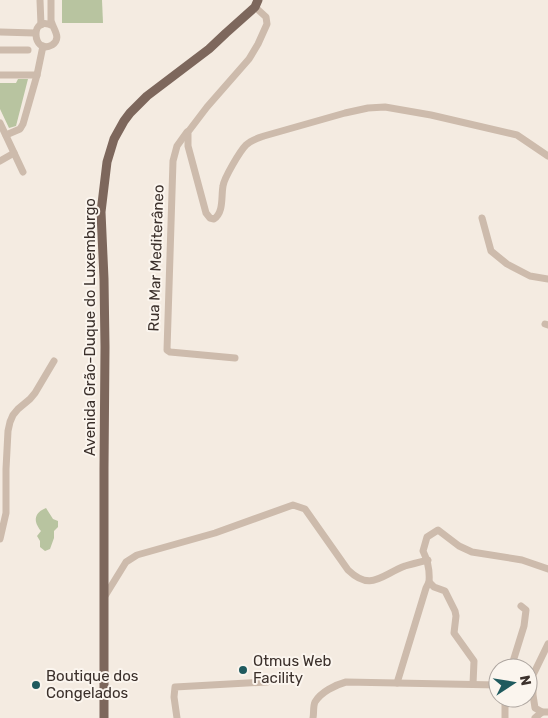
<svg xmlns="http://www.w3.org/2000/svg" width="548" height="718" font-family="Rubik,sans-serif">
	<rect width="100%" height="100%" fill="#f4ebe1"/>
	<g fill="#b8c4a0">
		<path d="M62,0h40l1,23h-41z"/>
		<path d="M18,79h10l-12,47 -7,2 -9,-19v-26h16z"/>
		<path d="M46,508l7,11 5,2v6l-4,4v7l-4,11 -5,2 -5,-4v-6l-3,-5 4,-5c-8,-10 -7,-18 5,-23z"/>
	</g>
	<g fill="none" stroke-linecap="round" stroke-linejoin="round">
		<g stroke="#cdbbac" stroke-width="7">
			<path d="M40,0l1,25"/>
			<path d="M51,0c0,7 0,13 0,20 1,8 12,18 1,25 -20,11 -23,-32 1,-19"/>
			<path d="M255,7l11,10 1,7 -9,20 -9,15 -42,48 -19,25v14l18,67 4,5 4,1c10,-7 7,-22 9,-33 1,-8 17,-35 23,-41 5,-5 12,-7 18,-9l81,-23 23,-5 17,-1 46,8 86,20 31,21"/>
			<path d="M0,32l35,1"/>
			<path d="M0,50h28"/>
			<path d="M0,75h37"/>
			<path d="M0,123l23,49"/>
			<path d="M187,132l-10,14 -4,15 -6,189 3,2 65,6"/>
			<path d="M6,135l14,-6 3,-5 14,-49 6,-29"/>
			<path d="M0,161l14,-8"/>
			<path d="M482,218l9,33 16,13 23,12 18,3"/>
			<path d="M545,324l3,1"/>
			<path d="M0,539l6,-26v-44l2,-38 2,-9 3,-7 5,-6 12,-10 5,-6 19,-32"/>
			<path d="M105,596l21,-34 11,-7 78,-22 78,-28 12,4 43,61c23,22 33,5 57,-4 7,-2 15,-4 23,-6"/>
			<path d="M511,668l13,-42 2,-16 -5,-4"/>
			<path d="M397,683l29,-95 3,-6"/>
			<path d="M473,684l1,-23 -20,-28 2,-17 -1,-5 -10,-20 -11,-4 -5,-5c1,-12 -1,-21 -6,-31l4,-14 11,-7 21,16 13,6 50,8 26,9"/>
			<path d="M542,712l-7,-4 -2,-13v-20l15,-31"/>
			<path d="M177,718l-3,-21 1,-10 92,-5"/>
			<path d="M313,718c1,-5 0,-12 2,-16 6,-10 20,-17 31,-20l152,3"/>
			<path d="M505,718v-20"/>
			<path d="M535,718l7,-6h6"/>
		</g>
		<path stroke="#7d675c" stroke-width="9" d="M104,718v-250l1,-121 -1,-68 -3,-67 6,-50 7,-23 10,-18 6,-8 17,-17 62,-47 17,-16 29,-26 3,-7"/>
	</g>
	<g fill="#1f5a5e" stroke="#fbf5ee" stroke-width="2">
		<circle cx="243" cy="670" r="5"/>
		<circle cx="36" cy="685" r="5"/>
	</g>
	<g text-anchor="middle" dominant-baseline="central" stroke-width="4" stroke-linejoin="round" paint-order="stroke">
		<g font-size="15" fill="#3b302b" stroke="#fbf5ee">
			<text transform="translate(156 258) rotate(-88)">Rua Mar Mediterâneo</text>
			<text transform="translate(90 327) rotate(-90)">Avenida Grão-Duque do Luxemburgo</text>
		</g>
		<g font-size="15" fill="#3b302b" stroke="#fbf5ee" text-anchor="start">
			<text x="253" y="661">Otmus Web<tspan x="253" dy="17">Facility</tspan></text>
			<text x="46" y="676">Boutique dos<tspan x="46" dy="17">Congelados</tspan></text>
		</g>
	</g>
	<g transform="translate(513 683) rotate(78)"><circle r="24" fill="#fbf5ee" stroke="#aea6a0"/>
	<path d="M0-4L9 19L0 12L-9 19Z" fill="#1f5a5e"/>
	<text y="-8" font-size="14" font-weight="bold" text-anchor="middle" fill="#3b302b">N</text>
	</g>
</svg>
